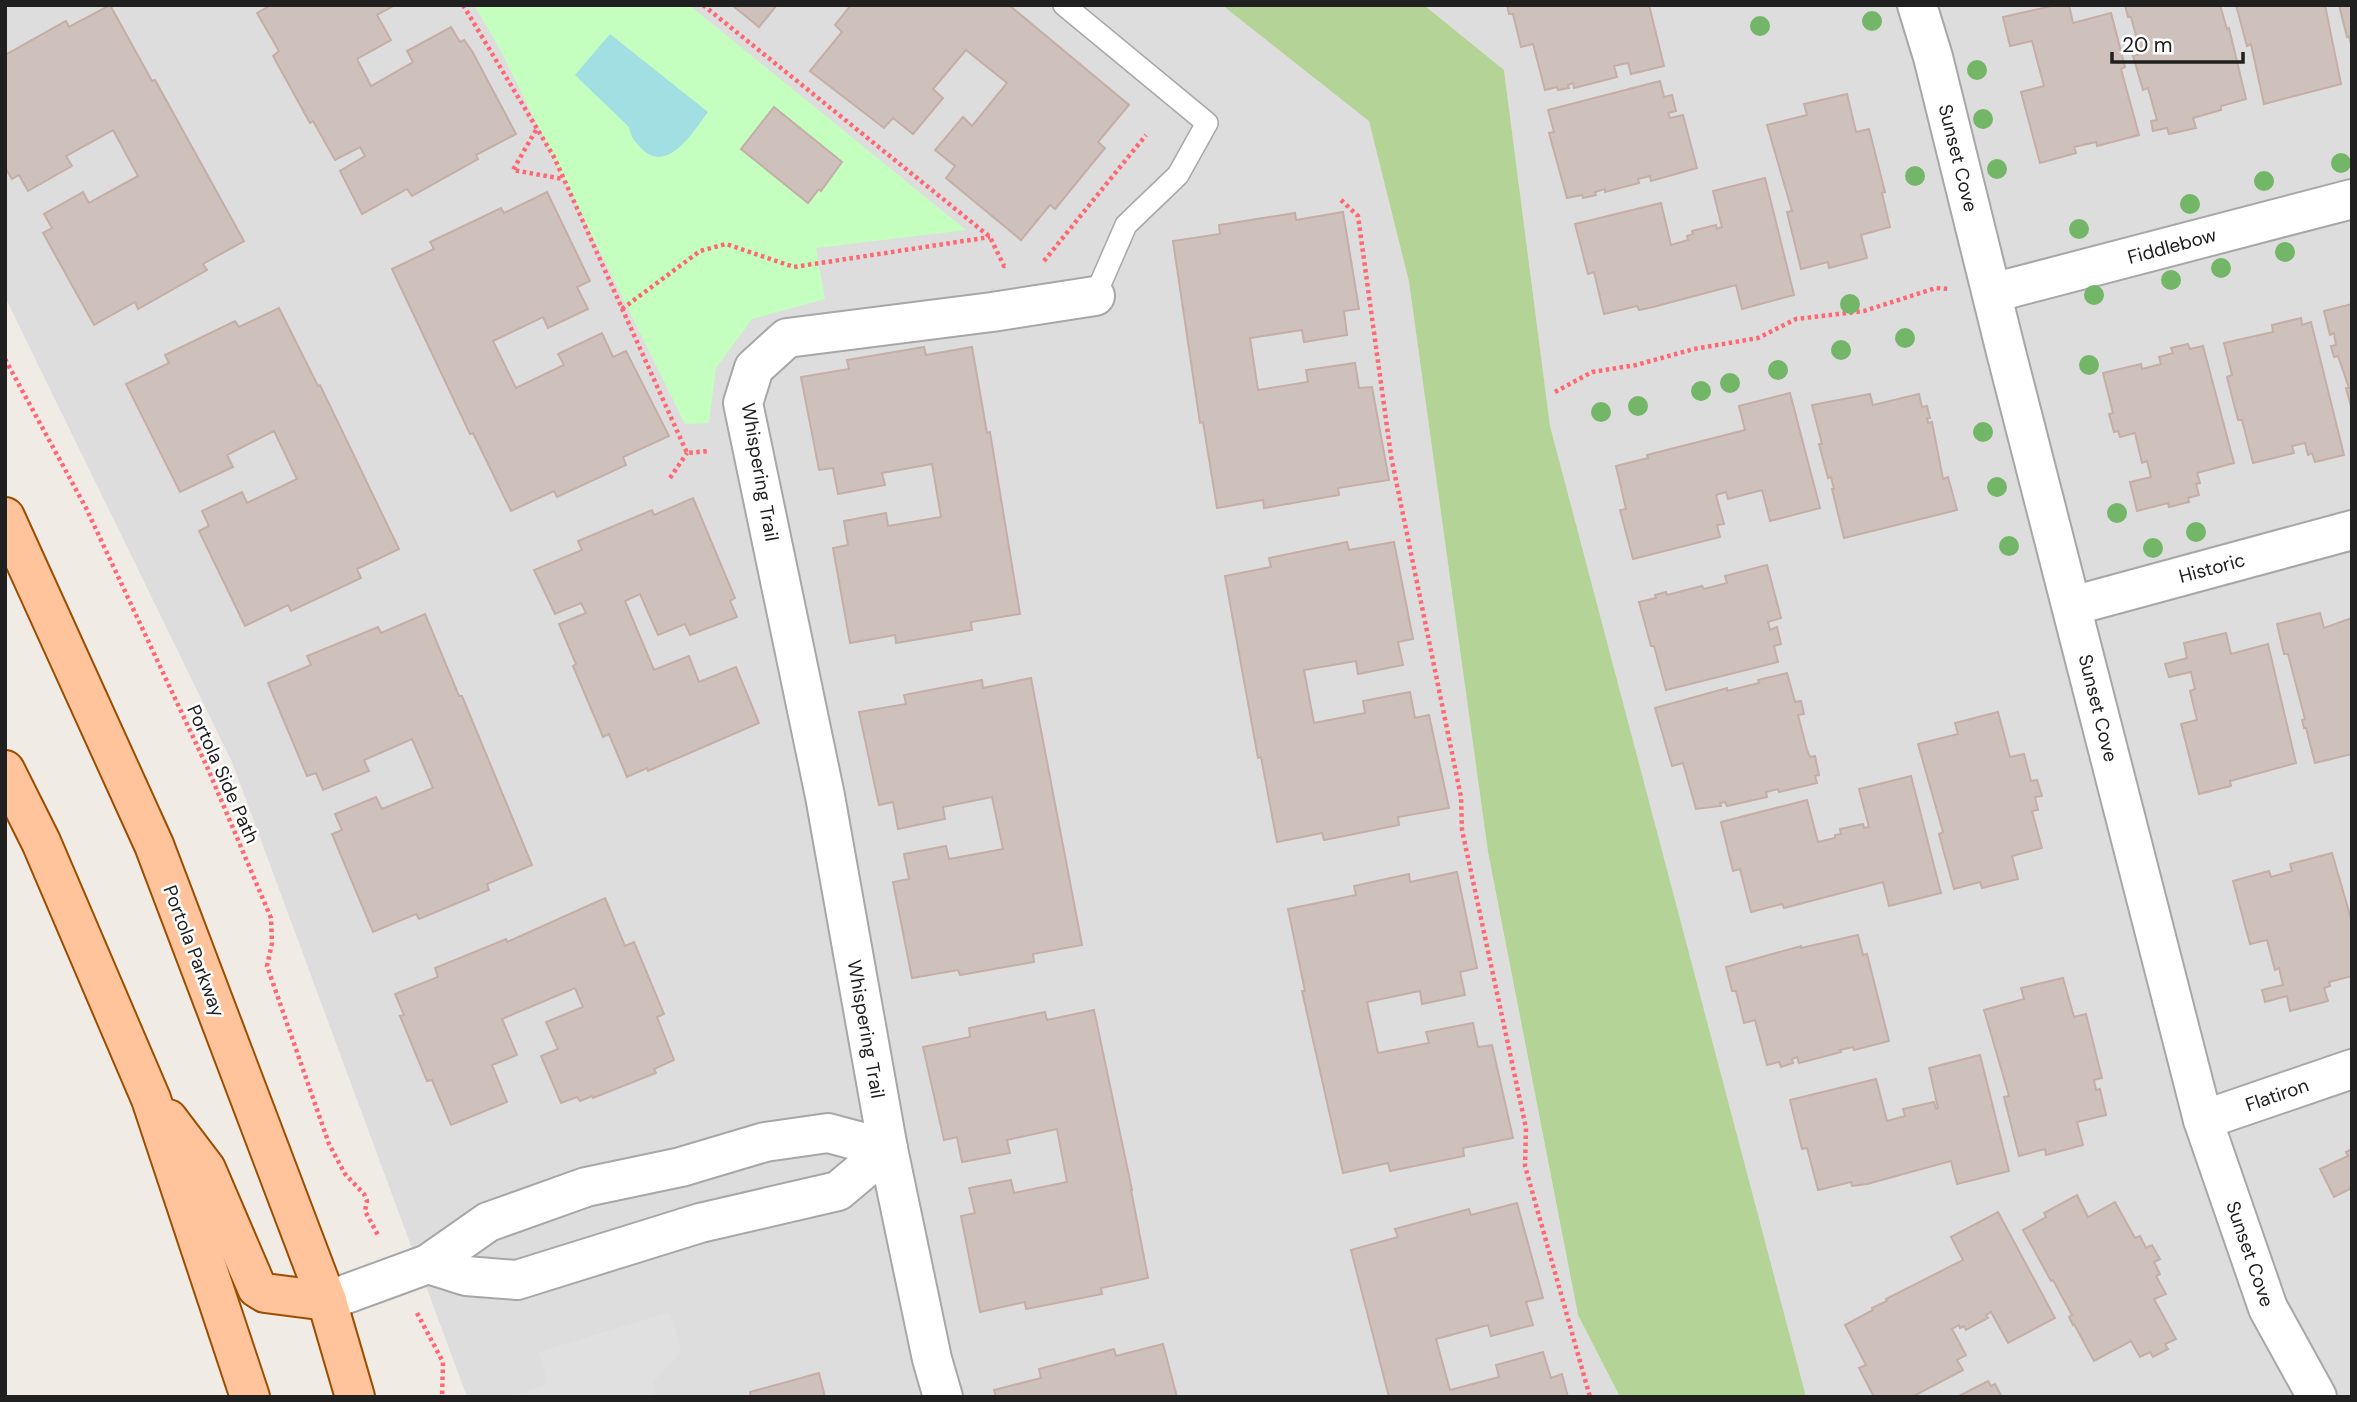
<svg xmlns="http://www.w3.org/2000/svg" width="2357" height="1402" font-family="'DM Sans',sans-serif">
	<rect width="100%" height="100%" fill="#f1ebe5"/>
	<g fill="#dedddd">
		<path d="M5,5h1217l147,115 40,162 79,570 90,463 42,82h-1153l-235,-635 -227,-465z"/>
		<path d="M1424,5h928v1392h-552l-250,-971 -46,-356z"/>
	</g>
	<path fill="#b3d496" d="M1222,5h202l80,65 46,356 256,971h-186l-42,-82 -90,-463 -79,-570 -40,-161z"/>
	<path fill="#c4ffbf" d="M474,5h215l277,225 -150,18 9,51 -73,20 -36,49 -7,55 -24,1 -185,-375z"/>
	<path fill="#e0e0e0" d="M670,1312l11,40 -28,31 2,14h-145l38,-13 -9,-32z"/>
	<path fill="#a1dfe3" d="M610,34l98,78c-13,17 -39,62 -65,38 -8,-8 -12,-12 -14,-23l-54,-52z"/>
	<g fill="#cec0bb" stroke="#c4aea6" stroke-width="2">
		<path d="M110,5l42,76 3,-1 89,161 -41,23 4,6 -69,39 -3,-7 -41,23 -51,-92 9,-5 -8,-14 39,-22 6,11 49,-27 -25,-46 -47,26 6,10 -44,25 -9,-16 -7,4 -7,-11v-113l61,-34 3,6z"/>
		<path d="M271,5h124l-18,10 14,25 -34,19 14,27 42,-24 -6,-11 44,-24 9,15 4,-2 8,11 44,83 -40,21 2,4 -66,37 -5,-7 -45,25 -22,-43 25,-15 -5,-9 -25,13 -22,-39 -3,2 -37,-67 6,-5 -22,-38z"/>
		<path d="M732,5h45l-18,22z"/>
		<path d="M851,5h158l120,100 -31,37 7,6 -50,61 -5,-4 -29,35 -75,-62 9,-12 -20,-16 28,-33 9,9 35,-43 -41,-33 -33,39 10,9 -30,36 -20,-16 -9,10 -74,-57 32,-39 -7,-7z"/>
		<path d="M1507,5h142l15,61 -33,8 -3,-11 -14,3 3,11 -43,11 -1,-5 -5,2 1,3 -11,2 -1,-3 -12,3 -12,-46 -12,3 -8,-33h-4z"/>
		<path d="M2056,5h13l4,18 38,-10 14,54 -4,2 18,66 -42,11 -1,-4 -22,5 2,6 -36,10 -19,-71 23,-6 -12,-45 -22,5 -7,-29z"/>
		<path d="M2125,5h95l7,24 2,-1 17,71 -25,7v4l-28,8 3,10 -27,6 -2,-6 -14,3 -2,-10 6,-1 -9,-32 -5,2 -10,-34 8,-2 -10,-37h-3z"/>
		<path d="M2236,5h89l16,79 -77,20 -13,-60 -4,2z"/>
		<path d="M2339,5h13v43l-3,-12 -2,1z"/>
		<path d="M1660,81l4,16 8,-2 4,16 -8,2 2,5 13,-3 14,53 -46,13 -1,-5 -12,3 1,4 -34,9v-3l-10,3 1,3 -13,3 -1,-3 -15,3 -18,-65 5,-1 -6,-22z"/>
		<path d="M1847,94l9,38 13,-3 16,63 -3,1 8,34 -29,8 6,23 -38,10 -1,-6 -27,7 -14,-57 5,-1 -25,-86 40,-10 -3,-11z"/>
		<path d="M774,107l68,55 -21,29 -2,-2 -11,14 -67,-54z"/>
		<path d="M1765,178l29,117 -52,14 -6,-24 -83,22 -14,3 -2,-4 -33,8 -10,-42 -6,2 -13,-50 86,-21 10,42 17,-5 -1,-4 6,-2 -1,-3 24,-6 1,4 5,-2 -9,-36z"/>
		<path d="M547,192l43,89 -13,6 11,22 -40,19 -5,-11 -50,24 23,47 48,-23 -6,-11 44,-21 11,24 13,-6 43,85 -46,21 3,8 -69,32 -3,-6 -43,20 -38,-78 -3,1 -78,-165 42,-20 -4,-7 71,-34 3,5z"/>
		<path d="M1343,212l16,97 -15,2 3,24 -43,7 -2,-12 -52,8 8,52 50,-8 -2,-12 49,-7 4,25 13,-1 17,93 -51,8 1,7 -75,13 -1,-8 -46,8 -14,-86 -3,1 -27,-182 47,-7 -1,-9 76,-12 1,7z"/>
		<path d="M2352,304v106l-6,-22h3l-11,-32 -4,1 -3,-11 5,-1 -2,-12 -4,2 -6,-24z"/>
		<path d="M279,308l39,78 2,-1 79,164 -42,20 4,9 -70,33 -3,-6 -43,21 -46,-95 10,-5 -7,-15 40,-19 5,11 50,-24 -23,-48 -47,24 6,12 -53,25 -54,-108 43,-21 -4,-8 70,-34 4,6z"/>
		<path d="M2301,318l1,7 9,-3 33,133 -29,7 -3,-9 -4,2 -3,-12 -13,3 2,7 -41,10 -11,-43h-4l-11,-43 5,-2 -8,-32 49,-11 -1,-7z"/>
		<path d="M2188,344l2,5 13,-3 31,117 -37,10 3,10 -4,1 3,11 -11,3 1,4 -20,5 -1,-4 -31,8 -7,-29 21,-5 -4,-16 -5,2 -7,-30 -15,4 -2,-6 -4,1 -5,-18 4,-1 -10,-40 38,-9 1,5 19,-5 -2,-7 14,-4 -2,-5z"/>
		<path d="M924,347l2,8 46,-8 15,86 3,-1 30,182 -49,8 1,8 -76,13 -1,-8 -45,8 -17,-95 15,-3 -4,-24 42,-8 2,13 53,-9 -9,-53 -50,9 3,12 -47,9 -5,-26 -14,2 -18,-93 48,-8 -2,-9z"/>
		<path d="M1790,393l30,115 -50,13 -8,-31 -34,9 -2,-7 -10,3 8,29 -7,1 3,12 -87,22 -13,-49 6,-1 -10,-43 32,-8 -1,-3 98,-25 -6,-24z"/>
		<path d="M1870,394l3,11 46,-11 3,13 5,-1 3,12h-3l1,5 4,-1 11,57 5,-2 9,33 -113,28 -12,-49h2l-3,-12 -3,1 -9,-34h3l-10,-39z"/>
		<path d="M693,498l42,100 -5,3 7,16 -47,18 -5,-11 -27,11 -18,-41 -15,7 29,69 35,-14 10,26 37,-15 23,56 -111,48 -1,-3 -20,9 -18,-43 -6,3 -30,-71 3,-2 -17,-40 27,-11 -5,-10 -26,11 -21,-44 48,-20 -4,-9 74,-31 2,5z"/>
		<path d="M1347,542l2,8 45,-8 19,97 -15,3 5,23 -45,9 -2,-13 -52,9 10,53 51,-10 -2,-12 47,-9 5,26 14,-3 20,93 -51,9 1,8 -75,15 -2,-7 -45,9 -16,-85 -3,1 -33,-182 46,-9 -2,-9z"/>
		<path d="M1767,565l14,53 -13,4 2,8 7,-3 4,17 -7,2 4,16 -112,28 -12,-44h-3l-12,-44 17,-4 -1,-3 11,-3 1,3 35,-9 2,3 23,-6 -2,-7z"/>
		<path d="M2320,613l4,15 28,-10v136l-37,9 -9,-35h-2l-2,-8 3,-1 -17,-65h-4l-7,-30z"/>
		<path d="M425,614l34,82h3l70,169 -45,19 2,6 -70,29 -3,-5 -43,18 -41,-98 10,-4 -7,-16 41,-17 6,12 51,-21 -21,-49 -48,21 5,11 -46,19 -7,-17 -9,3 -39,-93 43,-18 -4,-9 71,-29 3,6z"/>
		<path d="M2226,633l5,21 37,-10 28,119 -66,18 1,5 -32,8 -18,-70 16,-4 -7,-29 5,-2 -4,-17 -22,5 -4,-13 22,-6 -3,-15z"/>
		<path d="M1787,673l8,29 6,-1 3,13 -6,1 9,35 3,7 5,-1 4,19 -4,1 2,7 -38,9 -1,-3 -12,3 1,5 -40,9 -2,-4 -5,1 1,3 -25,3 -13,-46 -11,3 -17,-58 72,-20v3l32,-8 -1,-3z"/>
		<path d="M1031,678l51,267 -49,9 1,8 -74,13 -2,-5 -46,8 -19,-96 16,-3 -5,-25 42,-8 3,13 54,-10 -11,-52 -49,10 2,12 -47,10 -5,-27 -14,3 -20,-93 47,-8 -2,-9 78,-15 1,8z"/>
		<path d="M1998,712l12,45 14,-3 7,27 6,-1 5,16 -7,1 3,13 -6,1 10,37 -30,8 6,23 -36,9 -2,-6 -26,7 -15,-55 4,-2 -25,-88 40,-10 -3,-11z"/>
		<path d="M1911,776l30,117 -52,13 -6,-24 -99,26 -2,-4 -31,8 -11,-43 -7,2 -12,-49 86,-22 11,42 17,-4v-3l6,-1 -1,-5 23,-5 1,4 5,-1 -10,-38z"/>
		<path d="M2332,853l20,69v54l-23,6 1,4 -6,2 4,13 -38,10 -3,-15 -22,6 -3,-12 21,-5 -4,-17 -4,2 -8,-30 -17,4 -17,-63 36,-10 2,6 21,-6 -2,-7z"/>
		<path d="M1457,872l20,96 -17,4 5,23 -43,9 -2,-13 -53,11 11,51 51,-10 -3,-11 47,-9 5,24 14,-2 21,93 -50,10 1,8 -74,15 -2,-8 -45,10 -41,-182h3l-17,-82 68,-14 -2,-9 55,-12 1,8z"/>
		<path d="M605,898l20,48 9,-4 30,72 -7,3 17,43 -20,9 2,4 -63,25 -1,-2 -12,5 -3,-4 -16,6 -20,-47 17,-7 -12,-27 37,-15 -8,-19 -73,31 15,36 -25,10 15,37 -56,23 -19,-45 -5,1 -27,-65 4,-1 -9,-21 43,-17 -3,-9 71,-29 1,3z"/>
		<path d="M1858,935l5,20 4,-1 22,87 -35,9 -1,-3 -13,3 1,2 -42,11 -2,-6 -5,2 1,4 -12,4 -2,-5 -12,3 -12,-45 -11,3 -8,-32h-4l-6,-24 75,-21v2z"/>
		<path d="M2063,978l11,39 12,-3 16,64 -8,2 2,10 4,-1 6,26 -29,7 6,23 -37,10 -1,-6 -26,7 -15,-59 5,-1 -25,-86 40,-11 -3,-11z"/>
		<path d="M1094,1010l38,180h-1l17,88 -47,10 1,6 -76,15 -1,-7 -45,10 -19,-96 14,-3 -6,-25 42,-8 3,13 53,-11 -10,-53 -50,11 3,13 -48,9 -5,-25 -13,3 -21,-93 47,-10 -1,-9 76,-16 2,8z"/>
		<path d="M1980,1055l29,116 -52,13 -6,-23 -84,23 -15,2 -1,-4 -33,8 -11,-42 -5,1 -12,-49 86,-21 11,42 18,-5 -2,-7 31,-7 2,7 2,-1 -9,-40z"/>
		<path d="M2352,1149v39l-18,9 -14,-28 28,-13 -2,-4z"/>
		<path d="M2077,1195l11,22 27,-15 20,36 5,-2 6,12 6,-3 8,14 -6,3 6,12 -4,2 10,18 -12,5 22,40 -11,5 3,5 -15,8 -3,-5 -10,5 -9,-16 -37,20 -20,-37 -1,1 -4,-8 3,-2 -19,-35 -2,1 -28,-51 23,-13 -2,-4z"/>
		<path d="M1517,1203l26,95 -17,4 7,23 -42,11 -3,-11 -52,14 14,51 49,-13 -3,-12 47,-13 8,26 11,-4 6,23h-179l-38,-147 47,-13 -3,-8 74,-20 2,6z"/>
		<path d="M1998,1212l57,106 -47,25 -17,-31 -5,3 2,3 -22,12 -2,-4 -4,2 -1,-3 -7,4 14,26 -9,5 6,10 -51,27h-38l-15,-29 7,-3 -21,-40 28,-15 -1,-2 15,-7 -1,-2 77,-39 -12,-23z"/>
		<path d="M1163,1344l14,53h-181l-2,-7 47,-12 -2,-9 75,-20 2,7z"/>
		<path d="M819,1373l6,24h-74l-1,-5z"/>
		<path d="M1988,1381l3,5 4,-2 7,13h-45z"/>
	</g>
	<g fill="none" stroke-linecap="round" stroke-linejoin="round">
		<g stroke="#a7a7a7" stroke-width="24">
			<path id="lane" d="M1064,5l143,118 -29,52 -52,50 -31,71"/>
		</g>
		<g stroke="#a7a7a7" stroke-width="42">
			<g id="street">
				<path d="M1917,5l16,52 73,295 197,768 65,188 49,89"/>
				<path d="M1992,293l360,-94"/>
				<path d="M2072,606l280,-76"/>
				<path d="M2203,1120l149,-51"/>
				<path d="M428,1264l38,12 51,4 183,-57 138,-32 50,-42"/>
				<path d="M327,1301l101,-37 60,-42 98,-35 95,-20 84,-25 63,-9 60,16"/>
				<path d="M943,1397l-11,-38 -44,-210 -63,-353 -82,-393 11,-35 33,-30 205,-26 103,-16"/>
			</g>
		</g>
		<g stroke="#9b4e00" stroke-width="42">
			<g id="primary">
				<path d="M5,517l149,328 173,456 28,96"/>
				<path d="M5,770l36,72 110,257 99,298"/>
				<path d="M168,1119l38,50 51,119 8,5 62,8"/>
			</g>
		</g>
		<g stroke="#ff6872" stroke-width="4.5" stroke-dasharray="3.5 3.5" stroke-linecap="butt">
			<path d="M463,5l91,152 133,296 22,-2"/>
			<path d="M703,5l287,232 14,29 4,-1"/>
			<path d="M536,130l-23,40 50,9"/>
			<path d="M1341,200l17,16 33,240 70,341 1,33 64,298 -1,38 65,231"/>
			<path d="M1044,261l102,-126"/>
			<path d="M622,309l78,-58 26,-7 68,23 196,-30"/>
			<path d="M5,359l81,149 122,261 63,149 1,25 -5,23 62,178 16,30 19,20 3,7 -2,10 14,26"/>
			<path d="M1555,392l37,-20 44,-7 58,-16 64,-11 38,-19 68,-8 72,-23 13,1"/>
			<path d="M670,478l17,-25"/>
			<path d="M417,1313l26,49 -1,35"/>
		</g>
		<use href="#lane" stroke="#fff" stroke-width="21"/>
		<use href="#street" stroke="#fff" stroke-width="38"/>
		<use href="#primary" stroke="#ffc49c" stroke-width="38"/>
	</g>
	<g fill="#73b668">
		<circle cx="1872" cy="21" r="10"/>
		<circle cx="1760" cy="26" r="10"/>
		<circle cx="1977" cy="70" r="10"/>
		<circle cx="1983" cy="119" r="10"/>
		<circle cx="2341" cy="163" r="10"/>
		<circle cx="1997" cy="169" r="10"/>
		<circle cx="1915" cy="176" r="10"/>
		<circle cx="2264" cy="181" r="10"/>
		<circle cx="2190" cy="204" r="10"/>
		<circle cx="2079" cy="229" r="10"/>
		<circle cx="2285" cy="252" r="10"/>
		<circle cx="2221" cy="268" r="10"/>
		<circle cx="2171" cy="280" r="10"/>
		<circle cx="2094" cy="295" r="10"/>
		<circle cx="1850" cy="304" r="10"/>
		<circle cx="1905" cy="338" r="10"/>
		<circle cx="1841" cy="350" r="10"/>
		<circle cx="2089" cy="365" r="10"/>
		<circle cx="1778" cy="370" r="10"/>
		<circle cx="1730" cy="383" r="10"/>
		<circle cx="1701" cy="391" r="10"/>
		<circle cx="1638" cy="406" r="10"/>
		<circle cx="1601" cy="412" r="10"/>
		<circle cx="1983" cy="432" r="10"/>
		<circle cx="1997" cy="487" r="10"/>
		<circle cx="2117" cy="513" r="10"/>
		<circle cx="2196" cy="532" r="10"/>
		<circle cx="2009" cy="546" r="10"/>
		<circle cx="2153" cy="548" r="10"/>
	</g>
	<g text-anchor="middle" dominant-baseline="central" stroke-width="5" stroke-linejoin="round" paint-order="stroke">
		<g font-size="19" fill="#202020" stroke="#fff">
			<text transform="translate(1958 158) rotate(76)">Sunset Cove</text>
			<text transform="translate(2172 246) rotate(-15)">Fiddlebow</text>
			<text transform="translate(760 472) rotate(80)">Whispering Trail</text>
			<text transform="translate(2212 568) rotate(-15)">Historic</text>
			<text transform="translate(2098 708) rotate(76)">Sunset Cove</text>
			<text transform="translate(223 774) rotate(66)">Portola Side Path</text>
			<text transform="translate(194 951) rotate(69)">Portola Parkway</text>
			<text transform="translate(866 1029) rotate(80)">Whispering Trail</text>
			<text transform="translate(2277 1095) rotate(-19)">Flatiron</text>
			<text transform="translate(2250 1254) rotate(71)">Sunset Cove</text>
		</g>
	</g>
	<rect width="2357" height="1402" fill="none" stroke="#202020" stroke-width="14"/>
	<path d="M2112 52v10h131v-10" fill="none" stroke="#202020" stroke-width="3.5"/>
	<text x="2122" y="52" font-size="21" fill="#202020" stroke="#ffffff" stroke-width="5" paint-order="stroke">20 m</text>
</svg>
